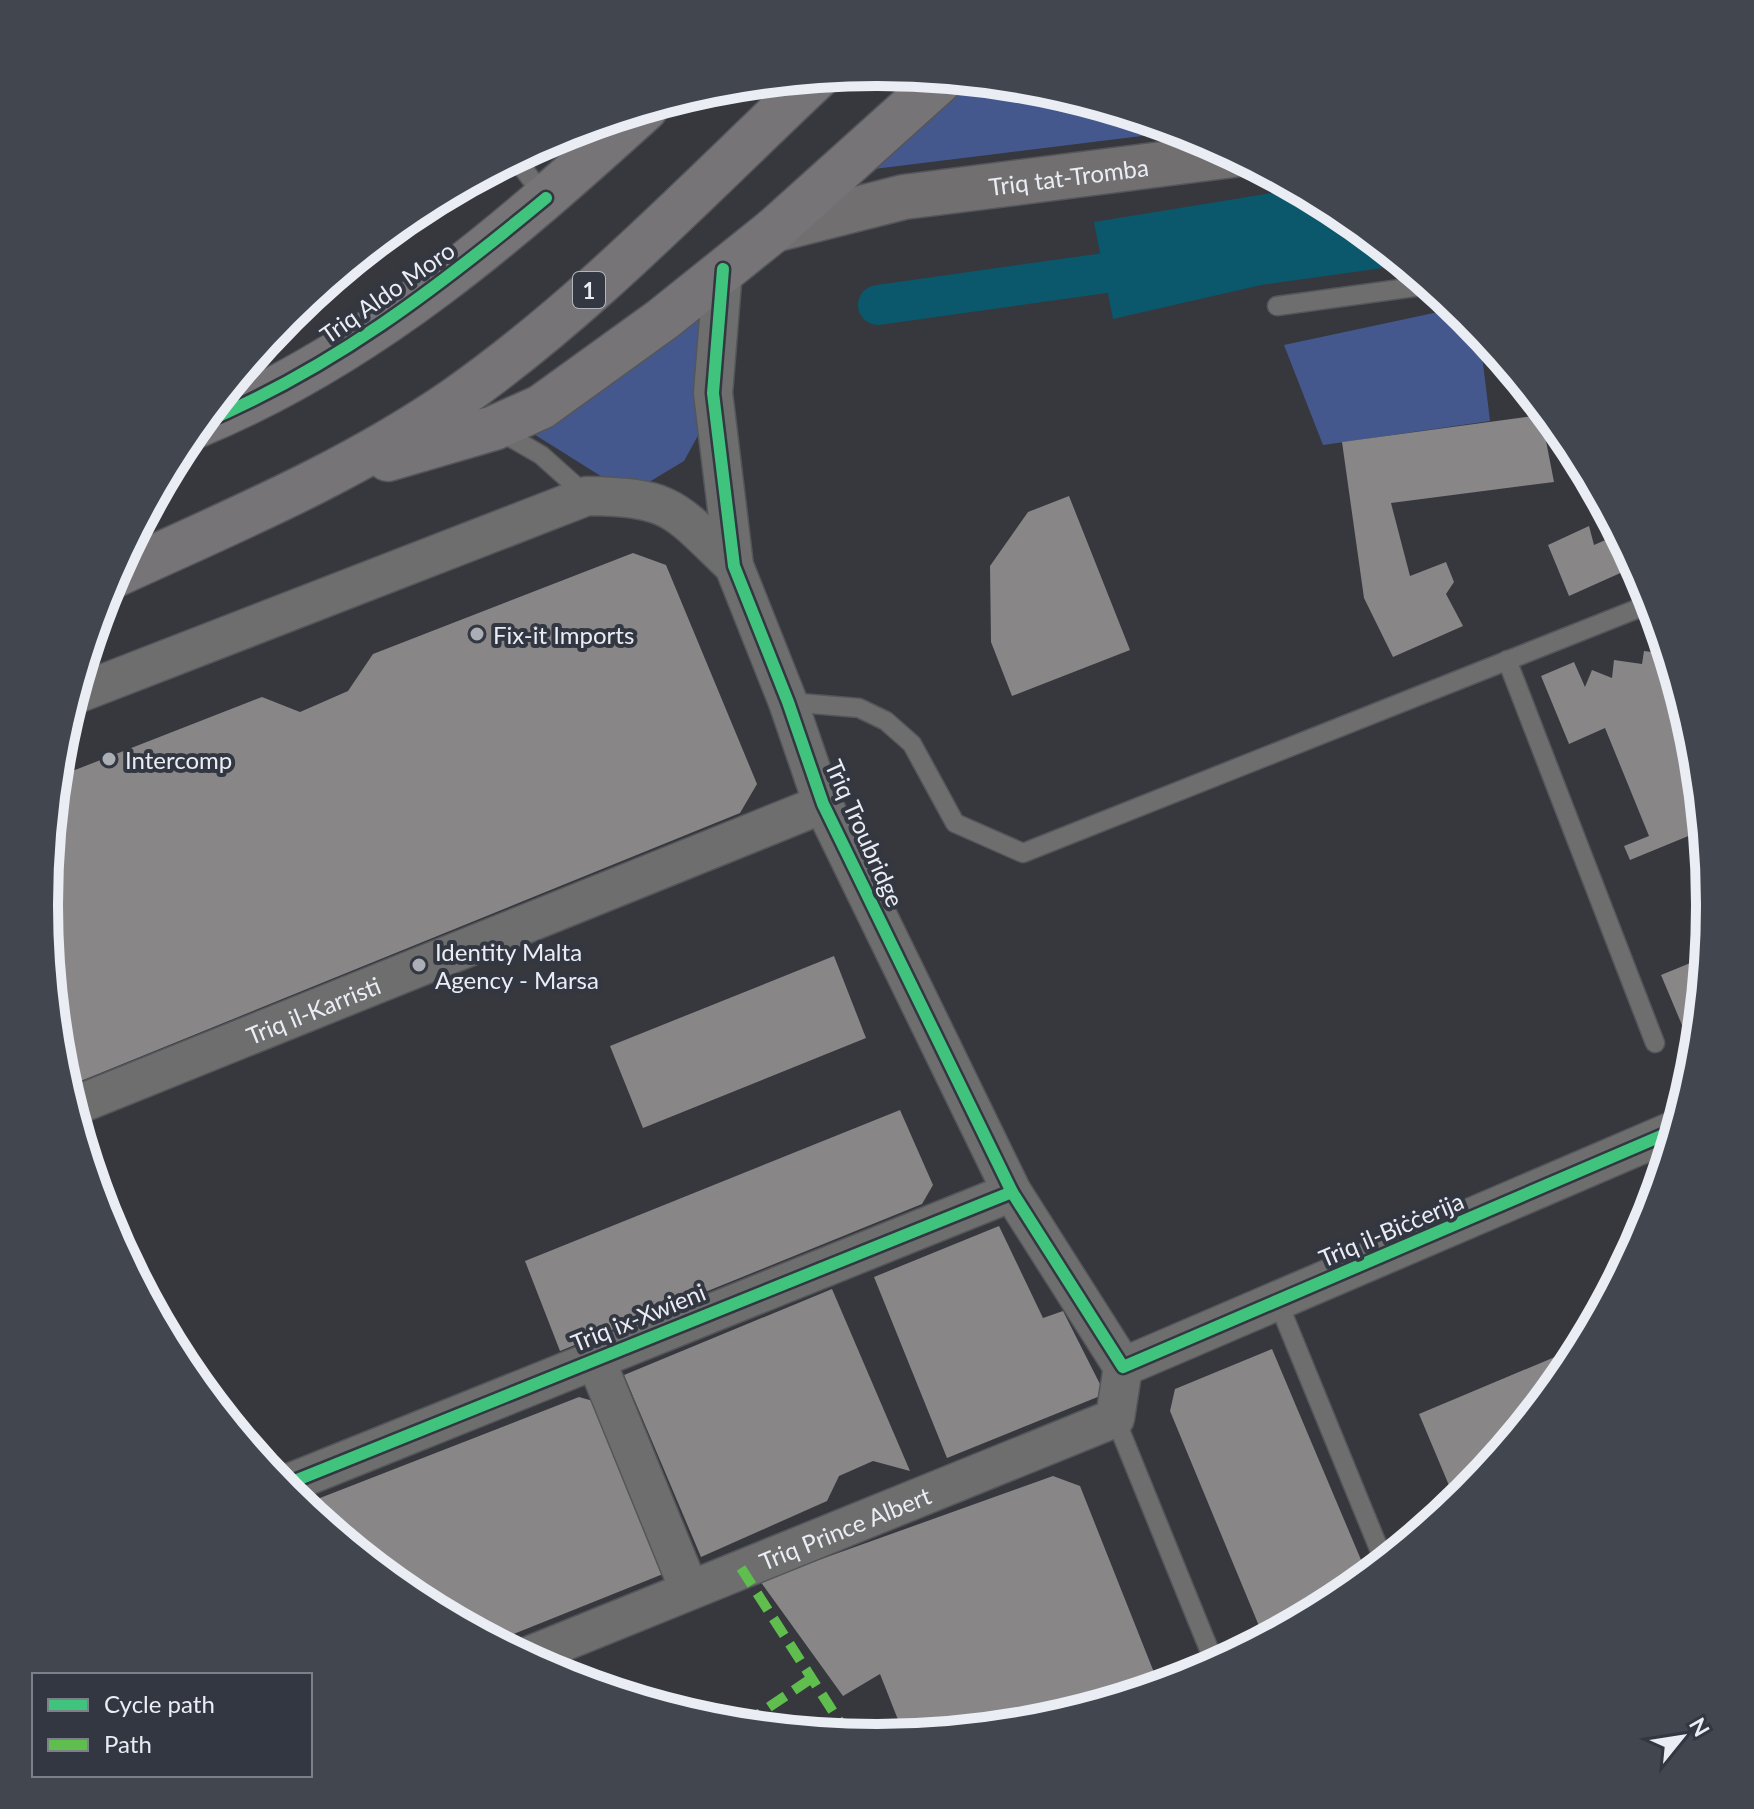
<svg xmlns="http://www.w3.org/2000/svg" width="1754" height="1809" font-family="Lato,sans-serif">
	<rect width="100%" height="100%" fill="#36383e"/>
	<g fill="#45588e">
		<path d="M957,79l83,9 142,43 -308,38z"/>
		<path d="M1457,308l22,23 11,90 -167,24 -39,-100z"/>
		<path d="M700,310l1,120 -17,31 -35,21 -34,3 -86,-54z"/>
	</g>
	<path fill="#0b586c" d="M1297,189l43,23 64,53 -143,20 -148,34 -19,-97z"/>
	<g fill="none" stroke-linecap="round" stroke-linejoin="round">
		<path stroke="#0b586c" stroke-width="40" d="M878,305l277,-39"/>
	</g>
	<g fill="#888687">
		<path d="M1541,415l13,67 -163,21 19,73 36,-14 8,20 -8,12 17,32 -70,31 -29,-59 -22,-156z"/>
		<path d="M1069,496l61,154 -118,46 -21,-54 -1,-76 38,-54z"/>
		<path d="M1589,526l5,19 25,-11 17,32 -67,30 -21,-51z"/>
		<path d="M633,553l33,12 91,219 -17,29 -674,274 -6,-20 -16,-163 13,-127 205,-80 38,15 48,-21 25,-37z"/>
		<path d="M1644,651l23,3 27,88 9,88 -73,30 -6,-14 25,-10 -44,-108 -36,16 -28,-68 33,-14 11,25 7,-17 20,8 2,-18 28,4z"/>
		<path d="M834,956l32,82 -223,90 -33,-82z"/>
		<path d="M1705,957l-10,99 -34,-81z"/>
		<path d="M900,1110l33,75 -11,19 -362,147 -35,-90z"/>
		<path d="M999,1226l44,92 20,-7 42,83 -158,64 -73,-181z"/>
		<path d="M832,1289l78,182 -37,-10 -34,15 -12,25 -126,56 -77,-182z"/>
		<path d="M1581,1346l-12,22 -113,134 -37,-88z"/>
		<path d="M1272,1349l95,225 -28,23 -75,41 -94,-227 5,-22z"/>
		<path d="M579,1397l14,4 70,173 -167,67 -82,-44 -112,-92z"/>
		<path d="M1053,1476l27,10 79,199 -120,37 -135,13 -24,-61 -37,22 -83,-115z"/>
	</g>
	<g fill="none" stroke-linecap="round" stroke-linejoin="round">
		<g stroke="#54565a" stroke-width="21">
			<g id="lane">
				<path d="M515,158l30,39"/>
				<path d="M1277,306l152,-21"/>
				<path d="M496,429l45,26 46,41"/>
				<path d="M1507,660l148,383"/>
				<path d="M788,702l71,6 27,13 26,23 43,79 68,30 629,-250"/>
				<path d="M1278,1302l106,259"/>
				<path d="M1115,1418l100,246"/>
			</g>
		</g>
		<g stroke="#54565a" stroke-width="41">
			<g id="street">
				<path d="M723,269l-10,124 21,173 54,136 35,102 189,388 111,175"/>
				<path d="M74,695l513,-199c86,1 87,13 147,70"/>
				<path id="s1" d="M72,1107l751,-303"/>
				<path d="M595,1358l94,231"/>
				<path d="M1123,1367l552,-237"/>
				<path d="M282,1486l730,-294"/>
				<path id="s2" d="M526,1657l589,-239 8,-51"/>
			</g>
		</g>
		<g stroke="#54565a" stroke-width="47">
			<g id="secondary">
				<path id="s3" d="M774,230l130,-33 329,-42"/>
			</g>
		</g>
		<g stroke="#54565a" stroke-width="47">
			<g id="highway">
				<path d="M198,425c173,-72 310,-192 447,-316"/>
				<path d="M388,459l106,-31 47,-21 122,-88 111,-89 169,-152"/>
				<path d="M113,576c117,-54 236,-103 343,-177 130,-91 245,-213 361,-322"/>
			</g>
		</g>
		<use href="#lane" stroke="#6e6e6f" stroke-width="18"/>
		<use href="#street" stroke="#6e6e6f" stroke-width="38"/>
		<use href="#secondary" stroke="#726f71" stroke-width="44"/>
		<use href="#highway" stroke="#767477" stroke-width="44"/>
		<g stroke="#5fbe4e" stroke-width="10" stroke-dasharray="20 10" stroke-linecap="butt">
			<path d="M741,1568l107,167"/>
			<path d="M744,1724l68,-46"/>
		</g>
		<g stroke="#323741" stroke-width="17">
			<g id="cycleway">
				<path d="M723,269l-10,124 21,173 54,136 35,102 189,388 111,175 552,-237"/>
				<path d="M198,425c134,-56 238,-136 348,-227"/>
				<path d="M282,1486l730,-294"/>
			</g>
		</g>
		<use href="#cycleway" stroke="#40c37c" stroke-width="12"/>
	</g>
	<g fill="#abaeb4" stroke="#323741" stroke-width="3">
		<circle cx="477" cy="634" r="8"/>
		<circle cx="109" cy="759" r="8"/>
		<circle cx="419" cy="965" r="8"/>
	</g>
	<g text-anchor="middle" dominant-baseline="central" stroke-width="8" stroke-linejoin="round" paint-order="stroke">
		<rect fill="#323741" stroke="#b3b6be" stroke-width="2" x="573" y="272" width="32" height="36" rx="6"/>
		<g font-size="22" font-weight="bold" fill="#eaedf4">
			<text x="589" y="290">1</text>
		</g>
		<g font-size="24" fill="#eaedf4" stroke="#323741">
			<text stroke="none"><textPath href="#s3" startOffset="300">Triq tat-Tromba</textPath></text>
			<text transform="translate(387 292) rotate(-35)">Triq Aldo Moro</text>
			<text transform="translate(865 833) rotate(66)">Triq Troubridge</text>
			<text stroke="none"><textPath href="#s1" startOffset="260">Triq il-Karristi</textPath></text>
			<text transform="translate(1391 1229) rotate(-23)">Triq il-Biċċerija</text>
			<text transform="translate(638 1317) rotate(-22)">Triq ix-Xwieni</text>
			<text stroke="none"><textPath href="#s2" startOffset="344">Triq Prince Albert</textPath></text>
		</g>
		<g font-size="24" fill="#eaedf4" stroke="#323741" text-anchor="start">
			<text x="493" y="634">Fix-it Imports</text>
			<text x="125" y="759">Intercomp</text>
			<text x="435" y="951">Identity Malta<tspan x="435" dy="28">Agency - Marsa</tspan></text>
		</g>
	</g>
	<path d="M0 0H1754V1809H0ZM58 905a819 819 0 1 1 1638 0a819 819 0 1 1-1638 0Z" fill="#41464f" fill-rule="evenodd"/>
	<path fill="none" stroke="#eaedf4" stroke-width="10" d="M58 905a819 819 0 1 1 1638 0a819 819 0 1 1-1638 0Z"/>
	<rect x="32" y="1673" width="280" height="104" fill="#323741" stroke="#7c8089" stroke-width="2"/>
	<rect x="48" y="1699" width="40" height="12" fill="#40c37c" stroke="#7c8089" stroke-width="2"/>
	<text x="104" y="1713" font-size="24" fill="#eaedf4">Cycle path</text>
	<rect x="48" y="1739" width="40" height="12" fill="#5fbe4e" stroke="#7c8089" stroke-width="2"/>
	<text x="104" y="1753" font-size="24" fill="#eaedf4">Path</text>
	<g transform="translate(1682 1737) rotate(60)" stroke="#323741" stroke-width="6" paint-order="stroke">
	<path d="M0-6L14 30L0 20L-14 30Z" fill="#eaedf4"/>
	<text y="-12" font-size="22" font-weight="bold" text-anchor="middle" fill="#eaedf4">N</text>
	</g>
</svg>
